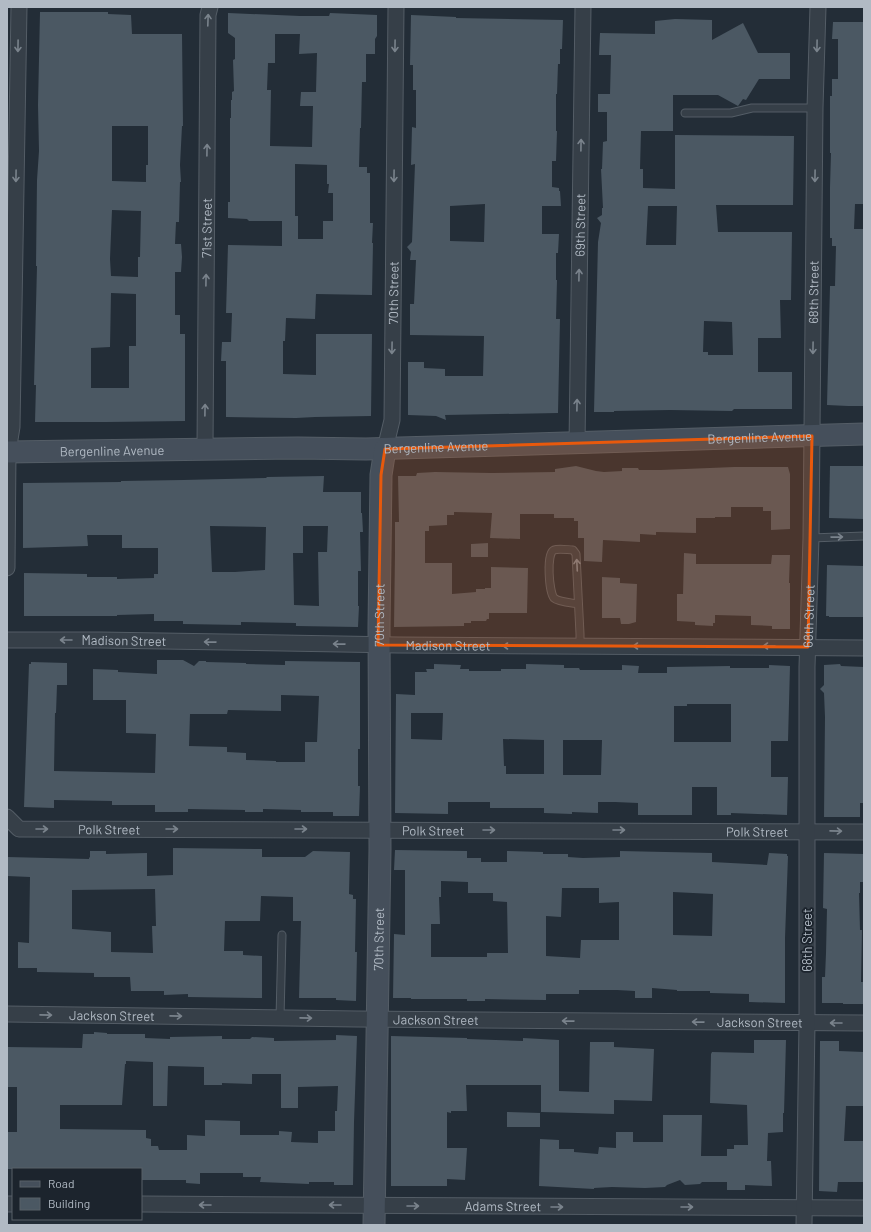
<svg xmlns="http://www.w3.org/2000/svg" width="871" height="1232" font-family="Barlow,sans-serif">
	<rect width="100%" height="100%" fill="#232d37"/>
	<g fill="#4b5863" fill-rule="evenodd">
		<path d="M40,12h68v2l23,1 1,19h50l1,92h-1l-2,39 1,17h-1l-1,40h-3l-1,22h6l1,13 -1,15h-6v43h5v19h5v87l-78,1h-72l1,-37h-2l3,-119h-1l1,-86 2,-29 -1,-46zM112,126h36v39h-2v17l-34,-1zM112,210l29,1 -1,46h-2v20l-27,-1 -1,-17zM111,293l25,1v52h-7v42h-38v-40l19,-1z"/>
		<path d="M228,13l72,3h29l1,-3 47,2v21l-2,3v15h-9v28h-4l-1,46h-1l-1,39h8v6h3v50h3l-1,20h1l-1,52 -56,-1 -1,25 -29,-1 -1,23h-2v33l33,1v-41h56l-1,82 -56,1 -19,1 -70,-1v-56h-5l1,-19h9l1,-29h-6l2,-68 54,1v-25h-33l-2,-2 -19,-1v-16h2v-84h1v-18h1v-8l2,-1 -1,-31 2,-1v-21l-7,-5zM275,34h25l-1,20 18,-1 -1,39h-15l-1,14h13l-1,41 -42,-1 1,-56h-4l1,-27h7zM295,164l32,1v19h2l-1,9h5v28h-10v18h-25v-23h-3z"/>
		<path d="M411,15l45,2v1l107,2 -1,29h-2v15h-2l-1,30h-1v37h1l-1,30h-4v26l7,1v3h1l1,15h-19v28h17l-1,19h-2v27h1l-1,39h4l-2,94 -113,2 1,5 -10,-4 -28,-1v-53h16v6l21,1v7h38l1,-40 -74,-1v-31h4l2,-44h-6l1,-8 -4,-5 5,-5 3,-78 -4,1 1,-38 4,1v-38h-3v-25h-3zM485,204l-1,38 -34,-1v-35z"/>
		<path d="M675,19l37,1v20l31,-17 15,30h32v26h-31l-13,21 -3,-1 -5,7 -20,-11h-45v36h-32l-1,38h3v19l32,1v-54l119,1 -1,69h-77l2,27h74l-1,68h-11l1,38h-23v34h34v37h-58l-2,2 -62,-1 -56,1v1h-20l4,-170 3,-19 -4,-5 5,-3v-7h1l-2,-39h1l1,-27 4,-1v-29h-9v-18h12l1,-39h-12l1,-22 55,1v-13zM648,206h29l-1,39h-30zM704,321l28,1 1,33h-25v-3h-5z"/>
		<path d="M833,22h31v182h-9l-1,25h10v177h-16l-21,-1 3,-119h5l1,-40h-4v-8h-2v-51l1,-34h-1v-57h2v-17h6v-40h-6z"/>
		<path d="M576,466l20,5 8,1 18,-1v-3h16l1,2h21l74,-3h54l2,7v55l-19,1v-19h-8v-4h-32v10h-16v1h-19v15l-40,-1v3l-16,-1v8l-37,-2 -1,22 -18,-1v-23h-6v-17h-4v-3h-20v-4h-34v25l-30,-1 2,-25 -38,-1v3h-7v10l-18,1v5h-4v32h27v31l24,-2v-3h9v-1h6v-21l37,1 -1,45h-38v6h-2l-1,2h-15v2h-7v3l-70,1 1,-75v-30h4l-1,-46h18l1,-3 18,-1 57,1 63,-1v-3z"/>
		<path d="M830,466h34v53l-35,-1z"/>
		<path d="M324,476l-1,16h38v21h1l1,19h-3l1,39h-3v35h1l-1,21 -62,-1v-3l-55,-1v3l-58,-1v-3h-29v-7l-37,1v1h-93v-43l63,1v3h30v2l37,-1v-4h4v-26h-36v-13h-35l1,11 -65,2v-65l98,-1v-1l62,-1 83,-2 1,-1zM210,526l56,1 -1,43 -30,2h-23zM303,526h25l-1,26h-9l1,54 -25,-1 -1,-52h10z"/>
		<path d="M488,543v14h-17v-13z"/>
		<path d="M684,553l12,1v10h75l1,-9h18l-1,28h1v46h-18v-3l-21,-1v-9l-36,-1v8h-2v3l-18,-1v-3l-18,-1v-27h6z"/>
		<path d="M827,565l37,1v51h-35v-1h-3z"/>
		<path d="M602,577l18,1v5l17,1 -1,38 -7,2h-8l-1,-6h-18z"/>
		<path d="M157,660h26l11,6 5,-5h7v1l40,1v1l39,1v-4l75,1v87h-2v37h2l-1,30h-26v-4h-32v-2l-38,-1v3h-18v-2l-57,-1v3h-33v-7h-43v-4l-58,-1v8l-30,-1 5,-143h2v-2l36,1v22h-10l-1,28h-1l-1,58 101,2 1,-39 -30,-1v-33h-33v-31l25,1v2l39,2zM281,695l38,1 -2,46h-12v20h-29v-1l-30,-1v-7l-19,-1v-5l-38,-1 1,-32h37l1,-4 53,1z"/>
		<path d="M434,664l27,1 -1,4h9v2h32v-2h25v-5l38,1v3h15l1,2h42v-5l17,1 -1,7h29v-6l63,-1v2h39v-3l21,1 -2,75h-17v36h17l-1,38 -56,-2v2h-14v-28h-25v28h-54v-12l-23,-1h-17v11l-26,-1v2l-28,-1v-5h-54v-6h-42v12l-53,-1 1,-119 19,1v-23h12l-1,-3h8zM687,704h44v38h-57v-36h13zM411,713h32l-1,27 -31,-1zM503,739l41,1v34h-38v-8h-2zM563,740h39l-1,35h-38z"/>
		<path d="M840,664l1,2 23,1v136h-4v14h-36l1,-100 -1,-24 -4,-4 4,-4v-20z"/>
		<path d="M173,848l89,1v8h43l8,-6 37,1 -1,42 4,1v4h3l-1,53h2l-1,49 -20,-1v-2h-37l2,-77h-8v-24l-32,-1 -1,25h-35l-1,30h19v4l19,1v42l-74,-1v-3l-24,1v-4h-33l-1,-14h-36v-4l-57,-1v-4h-19v-26l11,1 1,-66 -23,-1v-19l82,2v-1l1,-1v-6h16v3l41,-1v23l26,-1zM155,889l1,37h-4l1,27 -42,-1v-20l-39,-3v-39z"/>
		<path d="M395,850l72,1v7h14v4h26v-11l36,1v2h25v3l15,1 37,-1v-6l92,2v9l55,3 2,-12 18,1v2h1l-3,82v65l-36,-1v-8l-39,-1v-2h-33v-1l-25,-2v10h-17v-7l-18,-1h-38v4h-33v6l-61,-1v2h-18v-2h-56v-1h-18l1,-64 11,1v-65h-11zM441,881l27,1v11h25v8l14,1 1,51h-21v4h-56v-33h9l-1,-27h2zM562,888h37v15l20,-1v38h-38l-1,18 -34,-2v-40l15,1zM673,892l40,2 -1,42 -39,-1z"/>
		<path d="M824,853l40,1v28h-4v11h-1l1,37h2l-1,52h3v22h-21v-1h-21v-26h3l1,-24 1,-44 -4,-1z"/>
		<path d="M94,1032l13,1v1h38v4l25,1v-2l52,-1v3h28l2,-2 22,1v3l62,-1v-5l21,1 -3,86 -1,63h-19v-3h-25v2l-49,-2 1,-5h-18v-4h-43v11l-14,-1v-3h-45v-11h-134v-37h10v-45h-10v-40l75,1 1,-14h11zM126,1061l27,1v44h14l1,-40 36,1v18h18v-2l30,1v-10h29v34h17v-21l40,-1 -1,25h-2v20h-17v12l-27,-1 1,-10 -13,-1v4h-39v-14l-35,-1v16l-18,-1v15h-28l-1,-4h-7v-7l-5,-1v-8l-86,-1v-24h62l3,-41h1z"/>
		<path d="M391,1036l76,2v1l56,2v-3l36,2v51l30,1 1,-50h24v5l40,2 -2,52 -38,-1v14l-73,-2v-27h-75l1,26h-16v2l-4,-1v36h20l-2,32 -18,-1v7h-56z"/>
		<path d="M754,1040h32l-2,73h-1v19l-15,1 -1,28h4l1,25 -27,-1v5h-18v-8h-25l-2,2 -15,1 -5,-5 -13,5 -2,2 -20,1 -33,-1 -18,1v1l-55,-3 1,-47 19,1v9h15v3l24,2 1,-7 17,1v-16h17v10h30v-27h39l-1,41h26v-7h7v-4h14l-1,-40 -37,-2 1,-49 1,-2 42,1z"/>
		<path d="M820,1041h19v10l25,1v54h-18l-2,35h20v41h-26l-1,10 -18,-1z"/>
		<path d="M507,1112l33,1v14h-33z"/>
	</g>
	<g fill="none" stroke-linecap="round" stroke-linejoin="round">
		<g stroke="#545d66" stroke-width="9">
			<g id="lane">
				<path d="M685,113h46l21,-5h63"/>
				<path d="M811,538l53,-2"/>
				<path d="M578,604c-6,-1 -20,-2 -24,-6 -5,-6 -8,-45 0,-48 5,-2 14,0 19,0l3,4 4,80v12"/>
				<path d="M280,1018l2,-83"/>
			</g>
		</g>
		<g stroke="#545d66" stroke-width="17">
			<g id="street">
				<path id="s1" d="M577,444l6,-437"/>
				<path id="s2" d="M205,449l3,-434 2,-8"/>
				<path id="s3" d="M385,449l7,-29 4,-413"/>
				<path d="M7,568l1,-116 4,-25 7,-420"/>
				<path id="s4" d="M7,640h93l298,5 466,3"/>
				<path id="s5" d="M7,817l12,12 845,3"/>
				<path id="s6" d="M7,1014l350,5 507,4"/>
				<path d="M7,1204h6"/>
				<path id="s7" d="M141,1204l723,4"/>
				<path id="s8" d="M804,1225l3,-202v-356l4,-129 4,-430 3,-101"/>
			</g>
		</g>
		<g stroke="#545d66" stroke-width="23">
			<g id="secondary">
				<path id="s9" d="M7,452l291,-4 68,1 498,-15"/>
				<path id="s10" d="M374,1225l6,-376 -1,-221 2,-153 4,-26"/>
			</g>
		</g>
		<use href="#lane" stroke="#363f48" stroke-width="7"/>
		<use href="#street" stroke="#363f48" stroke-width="15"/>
		<use href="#secondary" stroke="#454f5b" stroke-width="21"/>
	</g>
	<defs><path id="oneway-shaft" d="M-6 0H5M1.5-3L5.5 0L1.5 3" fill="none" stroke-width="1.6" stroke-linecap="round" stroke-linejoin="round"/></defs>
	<g stroke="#7a838c">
		<use href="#oneway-shaft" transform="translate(208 20) rotate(-88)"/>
		<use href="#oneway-shaft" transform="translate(18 46) rotate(91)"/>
		<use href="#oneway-shaft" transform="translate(395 46) rotate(91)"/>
		<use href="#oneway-shaft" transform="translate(817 46) rotate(91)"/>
		<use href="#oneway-shaft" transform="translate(581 145) rotate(-89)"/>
		<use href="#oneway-shaft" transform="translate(207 150) rotate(-89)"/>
		<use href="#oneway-shaft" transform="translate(16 176) rotate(91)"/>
		<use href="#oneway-shaft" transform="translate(394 176) rotate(91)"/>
		<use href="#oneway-shaft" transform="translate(815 176) rotate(91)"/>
		<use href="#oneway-shaft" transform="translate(579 275) rotate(-89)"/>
		<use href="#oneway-shaft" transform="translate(206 280) rotate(-89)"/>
		<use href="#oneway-shaft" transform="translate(392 348) rotate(91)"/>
		<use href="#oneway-shaft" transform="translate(813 348) rotate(91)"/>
		<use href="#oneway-shaft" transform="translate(577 405) rotate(-89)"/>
		<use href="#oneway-shaft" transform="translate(205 410) rotate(-89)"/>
		<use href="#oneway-shaft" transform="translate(837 537) rotate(-1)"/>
		<use href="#oneway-shaft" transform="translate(577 565) rotate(-93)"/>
		<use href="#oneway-shaft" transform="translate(66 640) rotate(-180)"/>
		<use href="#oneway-shaft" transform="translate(210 642) rotate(-179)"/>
		<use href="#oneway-shaft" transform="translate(339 644) rotate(-179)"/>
		<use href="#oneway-shaft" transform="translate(509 646) rotate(-180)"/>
		<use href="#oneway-shaft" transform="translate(639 646) rotate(-180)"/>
		<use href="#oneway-shaft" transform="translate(769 646) rotate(-180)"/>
		<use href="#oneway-shaft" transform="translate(42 829)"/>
		<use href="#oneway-shaft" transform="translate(172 829)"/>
		<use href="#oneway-shaft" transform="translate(301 829)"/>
		<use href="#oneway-shaft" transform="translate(489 830)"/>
		<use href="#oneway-shaft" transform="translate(619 830)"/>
		<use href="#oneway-shaft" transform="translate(836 831) rotate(1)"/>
		<use href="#oneway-shaft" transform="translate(46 1015) rotate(1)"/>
		<use href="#oneway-shaft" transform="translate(176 1016) rotate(1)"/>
		<use href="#oneway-shaft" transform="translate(306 1018) rotate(1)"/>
		<use href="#oneway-shaft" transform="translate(568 1021) rotate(-179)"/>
		<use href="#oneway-shaft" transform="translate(698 1022) rotate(-179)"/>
		<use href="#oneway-shaft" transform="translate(836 1023) rotate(180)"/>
		<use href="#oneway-shaft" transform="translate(205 1205) rotate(-180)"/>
		<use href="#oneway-shaft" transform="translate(335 1205) rotate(-180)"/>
		<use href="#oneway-shaft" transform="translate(413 1206)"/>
		<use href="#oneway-shaft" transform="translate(557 1207)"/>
		<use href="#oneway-shaft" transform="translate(687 1207)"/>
	</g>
	<path fill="#e8590c" fill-opacity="0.2" stroke="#e8590c" stroke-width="3" stroke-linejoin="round" d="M812,436l-4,211 -430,-2 3,-170 4,-26z"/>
	<g text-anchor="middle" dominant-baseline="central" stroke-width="3.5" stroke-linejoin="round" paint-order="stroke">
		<g font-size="13" fill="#b1bac4" stroke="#1c242d">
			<text stroke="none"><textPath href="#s1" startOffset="219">69th Street</textPath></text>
			<text stroke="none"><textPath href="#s2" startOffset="221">71st Street</textPath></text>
			<text stroke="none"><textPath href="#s8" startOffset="933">68th Street</textPath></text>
			<text stroke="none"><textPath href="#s3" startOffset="157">70th Street</textPath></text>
			<text stroke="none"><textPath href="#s9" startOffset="753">Bergenline Avenue</textPath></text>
			<text stroke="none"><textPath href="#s9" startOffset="429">Bergenline Avenue</textPath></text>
			<text stroke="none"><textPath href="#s9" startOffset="105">Bergenline Avenue</textPath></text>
			<text stroke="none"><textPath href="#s10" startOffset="610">70th Street</textPath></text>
			<text stroke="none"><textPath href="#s8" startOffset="609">68th Street</textPath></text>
			<text stroke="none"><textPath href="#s4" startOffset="117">Madison Street</textPath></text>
			<text stroke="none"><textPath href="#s4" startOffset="441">Madison Street</textPath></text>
			<text stroke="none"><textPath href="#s5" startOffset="107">Polk Street</textPath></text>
			<text stroke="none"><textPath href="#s5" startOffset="431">Polk Street</textPath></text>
			<text stroke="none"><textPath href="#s5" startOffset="755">Polk Street</textPath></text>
			<text stroke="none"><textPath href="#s10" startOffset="286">70th Street</textPath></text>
			<text transform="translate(807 940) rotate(-90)">68th Street</text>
			<text stroke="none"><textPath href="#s6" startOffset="105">Jackson Street</textPath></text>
			<text stroke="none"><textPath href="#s6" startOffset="429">Jackson Street</textPath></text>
			<text stroke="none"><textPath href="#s6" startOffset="753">Jackson Street</textPath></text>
			<text stroke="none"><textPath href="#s7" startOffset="362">Adams Street</textPath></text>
		</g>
	</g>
	<rect width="871" height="1232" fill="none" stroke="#b1bac4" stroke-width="16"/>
	<rect x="12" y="1168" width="130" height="52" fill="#1c242d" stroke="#586069"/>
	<rect x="20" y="1181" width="20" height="6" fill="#454f5b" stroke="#586069"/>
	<text x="48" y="1188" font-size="12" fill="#b1bac4">Road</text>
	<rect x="20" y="1198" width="20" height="12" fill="#4b5863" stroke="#586069"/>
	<text x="48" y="1208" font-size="12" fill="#b1bac4">Building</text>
</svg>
